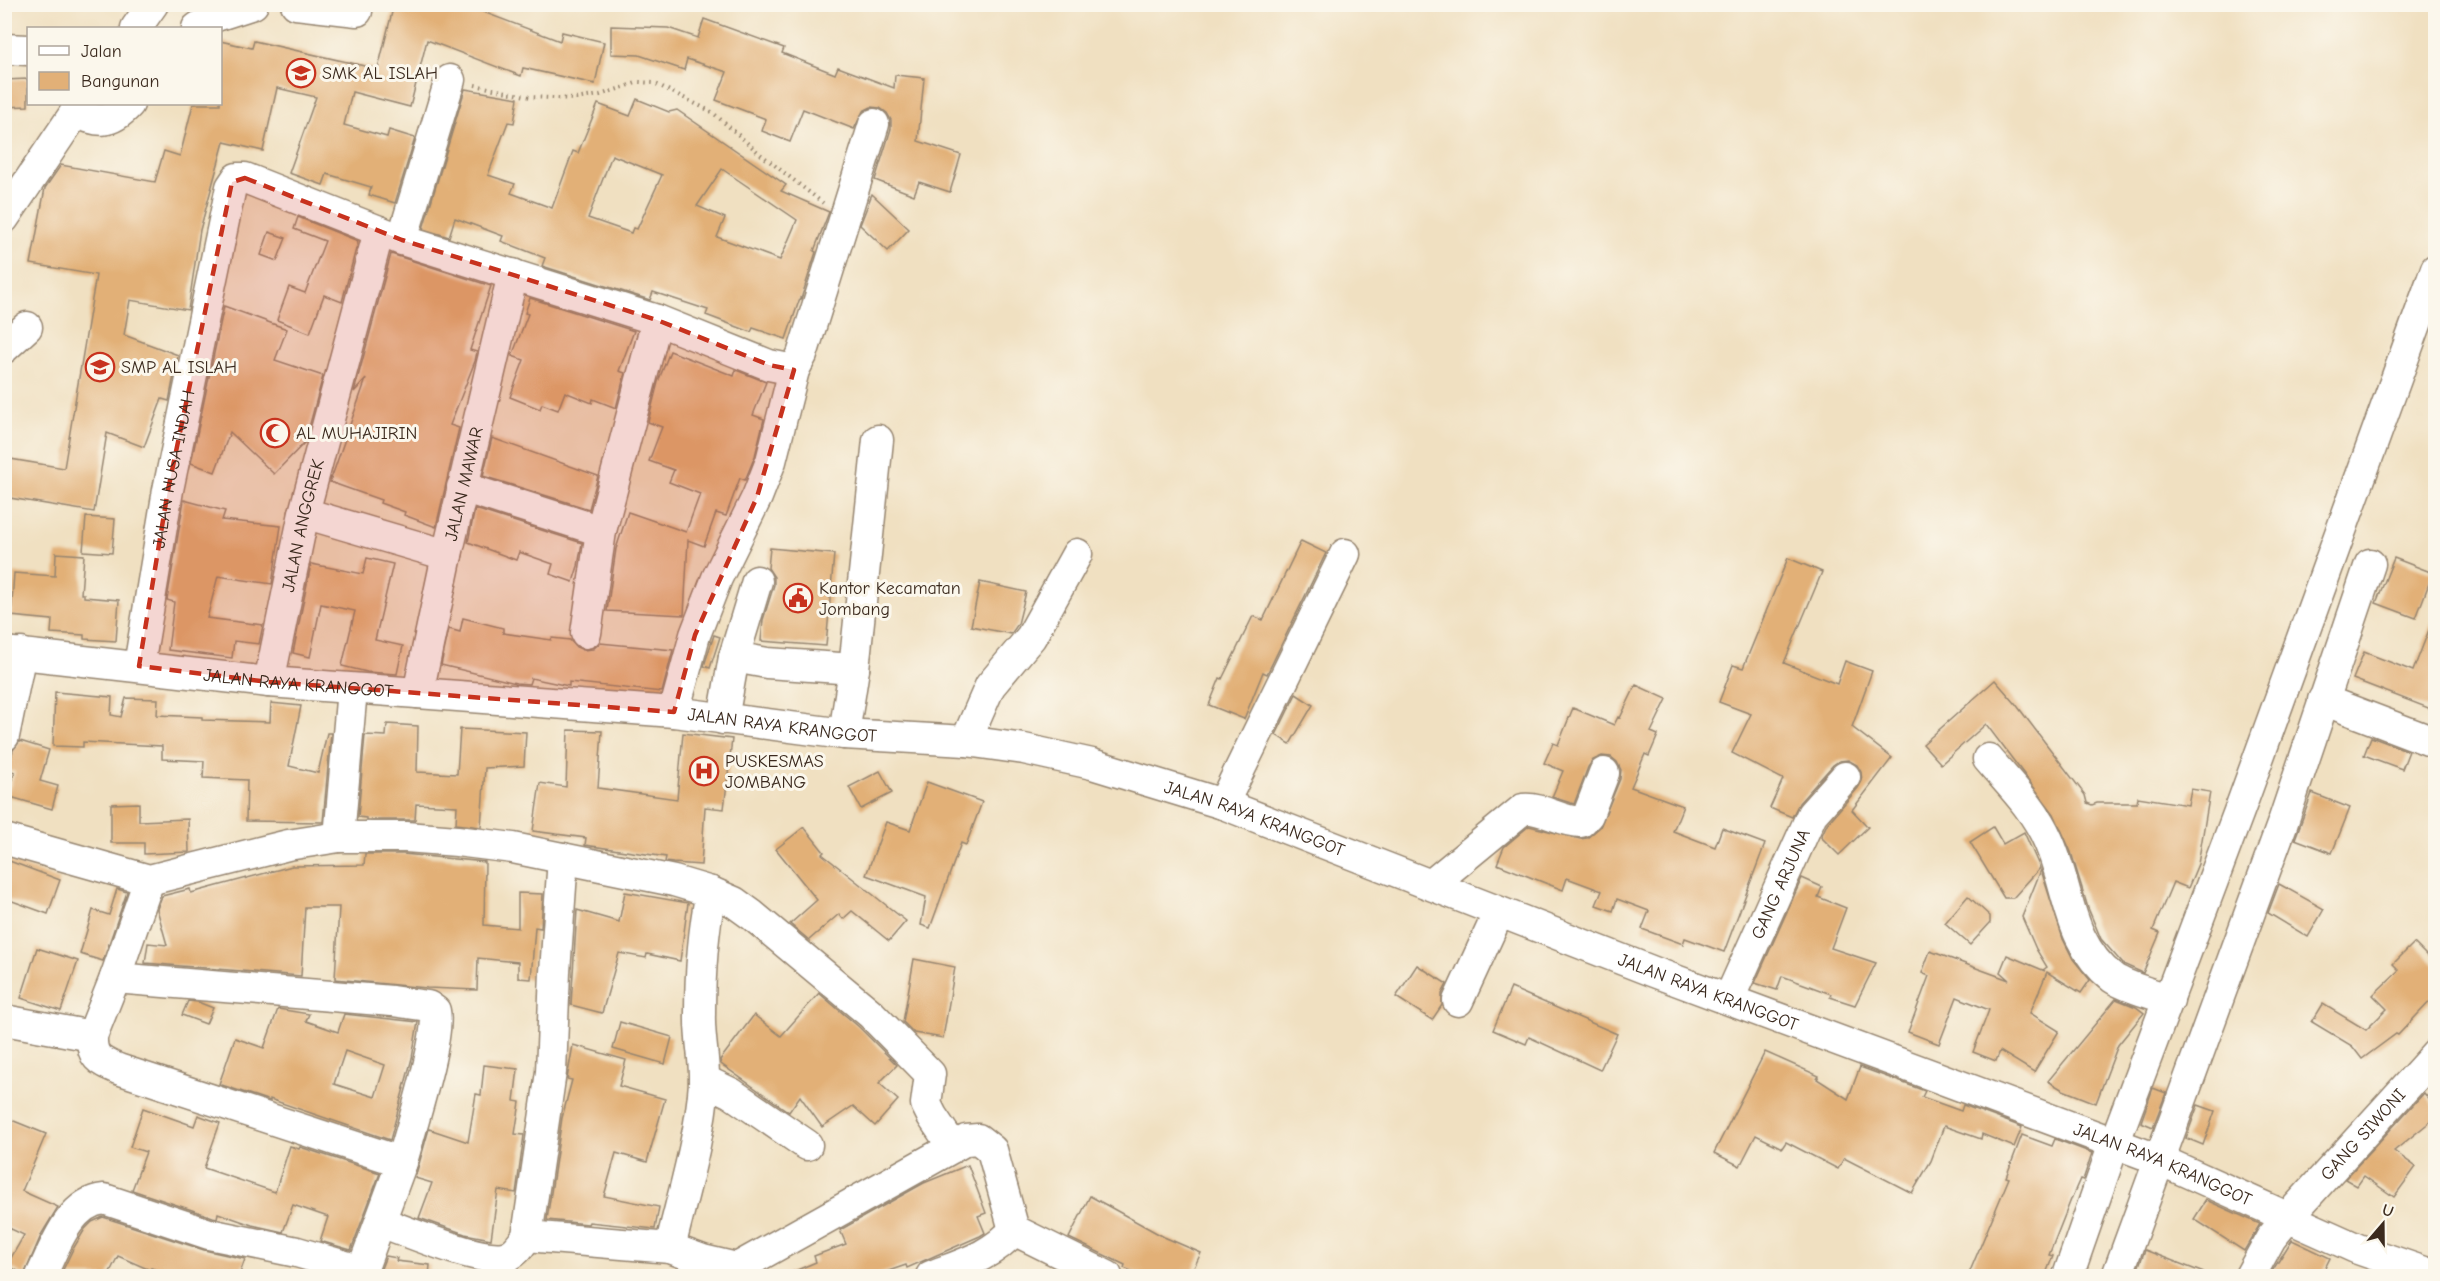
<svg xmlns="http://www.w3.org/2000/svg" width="2440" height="1281" font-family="'Comic Neue',sans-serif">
	<rect width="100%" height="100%" fill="#fbf7ec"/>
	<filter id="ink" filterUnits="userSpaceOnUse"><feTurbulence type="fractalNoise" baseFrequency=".0167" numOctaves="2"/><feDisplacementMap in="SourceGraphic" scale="12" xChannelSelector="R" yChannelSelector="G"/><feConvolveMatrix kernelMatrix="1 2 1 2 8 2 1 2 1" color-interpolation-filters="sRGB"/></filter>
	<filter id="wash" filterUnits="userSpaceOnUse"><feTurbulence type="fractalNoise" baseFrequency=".008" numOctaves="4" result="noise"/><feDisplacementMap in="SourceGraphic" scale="24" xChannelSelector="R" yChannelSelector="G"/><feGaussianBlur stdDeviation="1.35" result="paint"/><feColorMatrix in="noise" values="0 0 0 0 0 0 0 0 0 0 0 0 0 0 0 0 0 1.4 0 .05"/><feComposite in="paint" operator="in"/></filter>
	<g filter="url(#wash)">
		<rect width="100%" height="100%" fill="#f0e0c1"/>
		<g id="blocks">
			<g fill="#e2b077" fill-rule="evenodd">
				<path d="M394,4h68l98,37 2,-9 42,10 -9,42 -72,-16 -2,8 -94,-36 -17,67 -58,-15 -8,33 43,12 2,-7 26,8 -20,65 -26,-8 2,-8 -44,-13 -4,11 -34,-12 27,-76 -39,-9 -14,63 -39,-9 -24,88 -12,80 -58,-10 -6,35 54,20 -9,46 -7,-2 -18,48 -37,-14 -13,79 -90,-15v-39l60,10 32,-193 -65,-11 14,-76 16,-23 94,17 9,-31 16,5 13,-52h27v-63l32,7 2,-7 124,28z"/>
				<path d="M704,19l80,29 -2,5 53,21 3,-7 56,21 1,-13 29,3 -6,63 43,14 -11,37 -31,-10 -5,13 -39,-15 16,-51v-9l-4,-7 -7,-5 -9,-1 -8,4 -9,18 -51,-20 -13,33 -28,-11 4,-12 -50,-19 11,-28 -40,-13 -3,11 -45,-15 -28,-1v-28l57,2 30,10z"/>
				<path d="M28,79v27l-24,1v-27z"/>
				<path d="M465,89l53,9 -4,25 -6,-1 -20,53 27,9 -4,9 41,15 21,-57 5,2 20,-49 32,12 7,-17 32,13 8,-2 109,75 -5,6 48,21 -15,39 2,1 -15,47 -1,-1 -14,41 -33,-11 -2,4 -45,-17 2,-5 -55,-18 -3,8 -108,-34 3,-8 -44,-17 2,-5 -48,-18 -6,19 -26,-8zM612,155l50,20 -25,54 -4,-1 -2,5 -43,-15zM722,169l75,51 -17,40 -63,-23 8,-19 -28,-12z"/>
				<path d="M872,194l37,35 -21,22 -28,-26z"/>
				<path d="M298,217l60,24 -16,61 -18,-7 -14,38 -33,-13 12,-33 16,6 20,-52 -31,-12z"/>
				<path d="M269,232l17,6 -9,23 -16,-6z"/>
				<path d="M391,254l100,32 -21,64 7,2 -2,9 -25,64 9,3 -23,99 -32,-12 1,-3 -25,-9 1,-3 -51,-18 36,-103 -12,13z"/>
				<path d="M530,298l104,33 -15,40 6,2 -9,35 -23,-9 -1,4 -27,-11 -7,18 -16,-6 -2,5 -30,-12 14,-37 -12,-4 16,-42 -3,-1z"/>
				<path d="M224,306l63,23 -12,31 48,16 -18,66 -31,32 -44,-42 -15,40 -24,-9z"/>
				<path d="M670,351l64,25 2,-6 30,12 -13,33 11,4 -9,37 -10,24 -5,-2 -14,38 -10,-3 -12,33 -16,-6 -4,75 -77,-4 9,-62 12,-37 58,20 14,-38 -31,-12 5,-12 -25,-9 13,-34 -14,-5 10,-40z"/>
				<path d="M492,438l106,38 -9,33 -106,-33z"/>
				<path d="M184,500l41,11 -3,9 59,6 -9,58 -54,-8 -11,42 56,7 -4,19 -25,-3 -2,17 -64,-8 6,-48 -7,-2z"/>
				<path d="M475,509l107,34 -4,23 -5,16 -23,-8 3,-10 -34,-12 -3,8 -48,-18z"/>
				<path d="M86,517l29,2 -3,34 -29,-2z"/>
				<path d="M1301,541l25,12 -59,121 -4,-2 -19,47 -35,-14 11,-27 2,1 31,-63 10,4z"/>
				<path d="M770,548l64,6 -8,92 -65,-5 2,-21 11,-35v-8l-6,-9z"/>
				<path d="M56,553l28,2 -3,39h3v3l35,3 -3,41 -32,-2v-4l-33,-2 1,-13 -41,-4 3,-43 41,3z"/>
				<path d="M367,558l26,6 -18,76 28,6 -6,28 -30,-2 -25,-6 13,-55 -34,-7 -11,53 -17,-4 18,-89 52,10z"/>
				<path d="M1788,558l34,14 -38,91 53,21 8,-23 27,10 -20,56 40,31 -40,52 16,17 -29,28 -18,-18 6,-13 31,-36 4,-7 -1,-9 -4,-7 -9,-5 -9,1 -6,4 -34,38 -7,14 -22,-9 13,-29 -51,-26 19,-39 -32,-12 14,-37 10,3z"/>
				<path d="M2394,558l39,15 -17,45 -40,-15z"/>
				<path d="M980,582l46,10 -8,32 -7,10 -40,-8z"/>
				<path d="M2434,617l2,94 -83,-32 11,-27 49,19z"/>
				<path d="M463,618l40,10v5l48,7 1,-2 18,2 6,7 7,3 10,-1 7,-6 73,7 -11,42 -93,-10v4l-38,-8 -2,6 -13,-1 -75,-18 8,-36 11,3z"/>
				<path d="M714,635l6,2 -10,31 -6,-2z"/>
				<path d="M1995,680l20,23 70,92 2,8 5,2 5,-2h40l1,-6 50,8 3,-16 19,3 -12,72 -10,24 -15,-6 -20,48 7,3 -17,40 -20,-9 -22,-25 -13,-31 -17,-56 -17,-38 -68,-90 -45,40 -18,-20z"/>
				<path d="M1636,685l31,14 -16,33 7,3 -9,21 -4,-2 -14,33 52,19 -10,25 42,16 7,-19 43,16 -41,108 -39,-14 -2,6 -41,-15 7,-18 -32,-12 -4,12 -17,-6 6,-14 -35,-13 -4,12 -66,-26 7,-17 25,-21 51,13 7,-1 13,-11 20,-48 1,-9 -4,-8 -6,-5 -9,-1 -9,4 -5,7 -14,37 -22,-7 11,-26 -19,-8 9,-20 5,2 15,-37 41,17 4,-8 2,1z"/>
				<path d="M55,692l57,5 -1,18 10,2 5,-19 32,1 -1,16 45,2v3l68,2 1,-19 30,3 -12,60 29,7 9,-40h4l-8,89 -77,-1 1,-41 -44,-2 1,-17 -42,-2v-13l-79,-4v5l-30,-1z"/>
				<path d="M1296,694l17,11 -23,39 -14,-9z"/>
				<path d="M387,724l31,2 -1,46 40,2 3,-45 66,3 -2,34 -39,2 -4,59 -25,-3 1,-18 -41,-2 -1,16h-49v-2l-8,-1 7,-82 21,1z"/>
				<path d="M568,730l34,1 -4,57 79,11 6,-66 49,6 -8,70 -19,-2 -4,58 -28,-2 -8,-1 1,-5 -81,-12 1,-7 -53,-7 7,-48 26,4z"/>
				<path d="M2371,737l38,14 -7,18 -38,-14z"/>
				<path d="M20,741l29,9 -9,31 18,5 -6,23 -45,-13 8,-24 -7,-2 5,-20z"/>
				<path d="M880,771l12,22 -31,16 -12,-22z"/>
				<path d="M927,782l55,20 -16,43 -5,-2 -31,85 -9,-3 5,-28 -60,-22 20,-53 24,8z"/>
				<path d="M2312,793l38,15 -18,45 -37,-14z"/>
				<path d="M139,803v18l49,-2 1,33 -45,2v-11h-33v-39z"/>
				<path d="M804,827l20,25 -2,2 84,67 -17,20 -37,-30 -9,8 -4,-5 -30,26 -19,-16 27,-24 -41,-51z"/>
				<path d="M1993,827l10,17 21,-12 16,36 -27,30h-9l-34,-56z"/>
				<path d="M365,854h38l82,8 -1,63 34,3v-35l25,1 -2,34 -6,-1 -4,52 -13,-1v-16l-40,-4 -1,32 -50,-2 -92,-9 4,-72h-34l-4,69 -156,-13 3,-20 19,2 -10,-36 5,-13 28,-7 1,4 101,-27 72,-1z"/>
				<path d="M4,859l56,21 -12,34 -44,-16z"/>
				<path d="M2041,870l22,69 10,20 17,21 -9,13 -34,-21 -17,41 29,18 -25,41 -34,-21 -4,10 -23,-9 16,-42 -32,-13 -18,47 -31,-12 21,-56 -7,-3 8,-22 79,29 -9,-8 7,-17 38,16 -2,-1 4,-3 -11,-18 -14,-32z"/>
				<path d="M1802,878l20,9 -4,10 28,11 -15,40 45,15 -21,42 -25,-8 1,-3 -49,-18 -5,14 -22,-7z"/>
				<path d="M2279,884l45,25 -16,28 -40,-24z"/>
				<path d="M117,889l10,3 -24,69 -23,-7 13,-44 16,5z"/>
				<path d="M625,892l63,11 -8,58 -33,-7 -1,4 -27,-5 -17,60 -31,-8 6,-95 42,12z"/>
				<path d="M1968,896l22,20v7l-20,22 -25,-22z"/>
				<path d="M2414,943l22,22v30l-38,40 -2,-1 -34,25 -10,-13 -40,-24 11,-18 43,26 21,-21 -14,-14 26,-25 -6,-6z"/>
				<path d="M37,948l41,13 -17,50 -40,-13z"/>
				<path d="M914,959l41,8 -12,71 -29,-5 -11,-11z"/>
				<path d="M1417,965l30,19 -5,10v11l-10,15 -36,-23z"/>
				<path d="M1511,988l106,46 -17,36 -71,-33 -3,7 -33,-14z"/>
				<path d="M819,993l40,34 38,38 -18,18 19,17 -23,26 -22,-20 -31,21 -22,-31 -11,16 -68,-48 -1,-4 34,-45 27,21z"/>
				<path d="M2116,999l20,8 8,6 -26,32 -22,58 -33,-13 -15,-9z"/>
				<path d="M188,1001l10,1 15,6 -7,16 -24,-9z"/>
				<path d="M278,1009l31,5 -3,7 32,11 6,-18 74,8 -6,36 -22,82 -120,-41v2l-51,-17 16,-46 29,10zM345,1051l40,14 -10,32 -41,-13z"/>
				<path d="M620,1022l52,15 -7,27 -52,-15z"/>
				<path d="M573,1045l53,15 -7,26 46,13 -18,63 -31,-9 -12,43 55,11 -4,22 -66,-7 -1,2 -41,-4 15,-102 10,-38 -5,-1z"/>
				<path d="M1765,1052l54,24 -2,3 31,20 12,-32 65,24 -3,6 39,14 2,-6 59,22 -8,20 -32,-13 -1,5 -37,-13 -13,35 -19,32 -68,-35 -6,11 -52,-27 -4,6 -26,-13 -16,31 -26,-13z"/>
				<path d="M484,1065l34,4 -4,32 6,1 -5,32 9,1 -8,58 -18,-3 -7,49 -26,-5 -46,-16 13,-35 -17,-5 14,-49 39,13 8,-48 5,1z"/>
				<path d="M2153,1088l13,5 -13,34 -12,-5z"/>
				<path d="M2424,1093l12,15v9l-42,34 22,16 -22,30 -30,-21 -7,10 -12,-7z"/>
				<path d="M2198,1105l17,6 -12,34 -17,-7z"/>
				<path d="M143,1108l51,18 4,-11 22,8 -16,45 71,24 15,-46 9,3 1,-2 80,26 -29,77 -31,-9 8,-24 -35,-12 -10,27 -31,-7 -34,-12 -1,5 -4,-1 -81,-27 14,-38 -16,-5z"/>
				<path d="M4,1117l42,17 -24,57 36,16 -16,26 -18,42 -17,-10 17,-30 -17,-8 -3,6z"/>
				<path d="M2022,1135l30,11 3,-7 37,14 -9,27 -3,-1 -8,18 -23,58 4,1 -8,20h-77l41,-98 -3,-1z"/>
				<path d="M968,1165l18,48 -8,3 7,17 -5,3 -73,32 -1,-3 -32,11h-91l33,-14 -2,-6 32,-12 -6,-14 84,-47z"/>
				<path d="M1090,1196l74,41 37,16 -11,23h-45l-21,-8 1,-3 -56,-27z"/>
				<path d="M2206,1200l54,24 -16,27 -50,-32z"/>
				<path d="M103,1217l101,33 41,9 -6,17h-64l-24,-8 -1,2 -32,-14 -10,20h-48l13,-27 12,-20 7,-7z"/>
				<path d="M2292,1240l38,18 -9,18h-52z"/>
				<path d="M2145,1250l64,25v1h-74z"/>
				<path d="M386,1256l11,2 -1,3 34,4 -1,11h-51z"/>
			</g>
		</g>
	</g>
	<g filter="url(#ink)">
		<use href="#blocks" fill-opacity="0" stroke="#968570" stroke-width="1.5"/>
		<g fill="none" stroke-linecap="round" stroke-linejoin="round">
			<g stroke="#968570" stroke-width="33">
				<g id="minor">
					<path d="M296,4l61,7"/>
					<path d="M136,28l17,-24"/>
					<path d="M197,28l16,-11 40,-13"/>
					<path d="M4,49l24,1"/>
					<path d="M75,112c23,11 36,12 54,-8"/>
					<path d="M4,218l77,-114"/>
					<path d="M402,240l48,-160"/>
					<path d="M4,348l23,-21"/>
					<path d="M462,487l139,44"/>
					<path d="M304,513l143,42"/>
					<path d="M586,633l15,-102 56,-211"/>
					<path id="s1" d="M4,652l265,30 405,30 170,22 122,7 58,8 68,15 131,40 431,168 506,188 198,89 78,27"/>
					<path d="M734,657l33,6 87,6 -10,65"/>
					<path id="s2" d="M139,666l29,-176 63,-303 6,-9h8l157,62 255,80 112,45 25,5 8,-15 72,-231"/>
					<path d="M854,669l24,-229"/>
					<path id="s3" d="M269,682l35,-169 75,-282"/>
					<path id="s4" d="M418,693l29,-138 66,-281"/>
					<path d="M2323,700l113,43"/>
					<path d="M674,712l21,-77 22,-57 40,-81 14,-36 23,-91"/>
					<path d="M723,719l11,-62 23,-76"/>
					<path d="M4,736l17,-83"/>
					<path d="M966,741l24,-55 41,-49 46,-83"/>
					<path d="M1988,759c21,25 47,50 60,81 22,48 19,103 65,138 15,10 39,15 56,22"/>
					<path d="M1223,804l122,-250"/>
					<path d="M339,837l13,-148"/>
					<path d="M4,839l145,41 139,-35 51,-8h67l51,4 56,7 161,33 37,11 23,10 18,13 119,99 59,60 -4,30 6,12 21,31"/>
					<path d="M1432,884l91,-75c20,-2 38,13 58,13l7,-7 16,-42"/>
					<path d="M115,978l277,23 36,5 7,5c6,26 -25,120 -33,151"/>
					<path id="s5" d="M1729,999l83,-185 33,-37"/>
					<path d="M1458,1001l41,-89"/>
					<path d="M4,1020l88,16 23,-58 34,-98"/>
					<path d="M92,1036c-1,22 8,25 26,33l284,93 -42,114"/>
					<path d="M704,1080l27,13 76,52"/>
					<path d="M381,1222c27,10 96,39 122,35 11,-1 18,-12 24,-21l24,-164 4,-100 8,-114"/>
					<path d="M527,1236l143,12c13,-55 30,-109 34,-165 1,-23 -5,-46 -4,-69 0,-40 3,-82 11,-122"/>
					<path d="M670,1248l33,12 34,8 229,-128 12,-1 14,11 22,80 93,46"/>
					<path d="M41,1276c13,-27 28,-74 63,-77l105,35 88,18 65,19"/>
					<path d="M931,1276c31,-12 61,-20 83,-46"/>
					<path d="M2068,1276l46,-132 127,-338 195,-537"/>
					<path d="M2117,1276l166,-454 87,-258"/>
					<path id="s6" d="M2250,1276l21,-38 18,-22 147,-162"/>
				</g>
			</g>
			<path stroke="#968570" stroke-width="4" stroke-dasharray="1.5 4.5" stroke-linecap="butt" d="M475,85l55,12 46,2 24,-4 39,-13 15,1 58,29 47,41 64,50"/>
			<use href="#minor" stroke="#fff" stroke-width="30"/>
		</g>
	</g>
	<path fill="#c8321e" fill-opacity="0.2" stroke="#c8321e" stroke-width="4.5" stroke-dasharray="12 8" stroke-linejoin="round" d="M245,178l157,62 255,80 112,45 25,5 -37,127 -62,138 -21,77 -405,-30 -130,-16 29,-176 64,-308z"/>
	<defs>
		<g id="school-ring" transform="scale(1.5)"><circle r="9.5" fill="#fbf7ec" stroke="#c8321e" stroke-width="1.5"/><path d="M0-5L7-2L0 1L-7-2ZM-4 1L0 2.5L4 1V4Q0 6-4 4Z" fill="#c8321e"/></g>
		<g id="mosque-ring" transform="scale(1.5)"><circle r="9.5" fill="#fbf7ec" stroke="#c8321e" stroke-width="1.5"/><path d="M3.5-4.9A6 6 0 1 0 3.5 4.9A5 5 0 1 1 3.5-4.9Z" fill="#c8321e"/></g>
		<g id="civic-ring" transform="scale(1.5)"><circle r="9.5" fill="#fbf7ec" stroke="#c8321e" stroke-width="1.5"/><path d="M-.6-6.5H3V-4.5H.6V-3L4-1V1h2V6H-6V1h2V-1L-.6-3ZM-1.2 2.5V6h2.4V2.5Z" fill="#c8321e"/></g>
		<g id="hospital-ring" transform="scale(1.5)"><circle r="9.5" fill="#fbf7ec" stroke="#c8321e" stroke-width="1.5"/><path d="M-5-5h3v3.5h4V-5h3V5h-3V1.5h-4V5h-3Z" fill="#c8321e"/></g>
	</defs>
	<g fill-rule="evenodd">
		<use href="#school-ring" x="301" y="73"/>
		<use href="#school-ring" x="100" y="367"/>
		<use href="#mosque-ring" x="275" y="433"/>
		<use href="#civic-ring" x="798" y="598"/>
		<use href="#hospital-ring" x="704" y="771"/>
	</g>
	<g text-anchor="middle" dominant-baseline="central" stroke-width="6" stroke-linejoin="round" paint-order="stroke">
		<g font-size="18" fill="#3b2a1e" stroke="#fbf7ec" text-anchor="start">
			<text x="322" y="73">SMK AL ISLAH</text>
			<text x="121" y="367">SMP AL ISLAH</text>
			<text x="296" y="433">AL MUHAJIRIN</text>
			<text x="819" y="588">Kantor Kecamatan<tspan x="819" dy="21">Jombang</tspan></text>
			<text x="725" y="761">PUSKESMAS<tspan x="725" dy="21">JOMBANG</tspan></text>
		</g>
		<g font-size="18" fill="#3b2a1e" stroke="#fbf7ec">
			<text stroke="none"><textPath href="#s2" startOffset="200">JALAN NUSA INDAH</textPath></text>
			<text stroke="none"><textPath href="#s4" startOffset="214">JALAN MAWAR</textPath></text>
			<text stroke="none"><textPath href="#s3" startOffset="160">JALAN ANGGREK</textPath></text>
			<text stroke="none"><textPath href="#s1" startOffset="296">JALAN RAYA KRANGGOT</textPath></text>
			<text stroke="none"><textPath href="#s1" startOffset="782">JALAN RAYA KRANGGOT</textPath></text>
			<text stroke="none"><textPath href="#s1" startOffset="1266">JALAN RAYA KRANGGOT</textPath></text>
			<text stroke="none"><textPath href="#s5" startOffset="126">GANG ARJUNA</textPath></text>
			<text stroke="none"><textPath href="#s1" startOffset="1752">JALAN RAYA KRANGGOT</textPath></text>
			<text stroke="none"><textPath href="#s6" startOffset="182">GANG SIWONI</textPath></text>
			<text stroke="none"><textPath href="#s1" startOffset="2238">JALAN RAYA KRANGGOT</textPath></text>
		</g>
	</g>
	<rect width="2440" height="1281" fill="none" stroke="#fbf7ec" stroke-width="24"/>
	<rect x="27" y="27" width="195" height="78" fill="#fbf7ec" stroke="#aea59a" stroke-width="1.5"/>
	<rect x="39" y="46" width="30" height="9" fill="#ffffff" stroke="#aea59a" stroke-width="1.5"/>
	<text x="81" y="57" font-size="18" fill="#3b2a1e">Jalan</text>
	<rect x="39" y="72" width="30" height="18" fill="#e2b077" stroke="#aea59a" stroke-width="1.5"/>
	<text x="81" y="87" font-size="18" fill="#3b2a1e">Bangunan</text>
	<g transform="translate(2383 1224) rotate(20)" stroke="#fbf7ec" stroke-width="4.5" paint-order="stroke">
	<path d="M0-4.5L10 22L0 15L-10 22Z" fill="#3b2a1e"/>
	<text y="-9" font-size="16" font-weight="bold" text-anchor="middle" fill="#3b2a1e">U</text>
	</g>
</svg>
